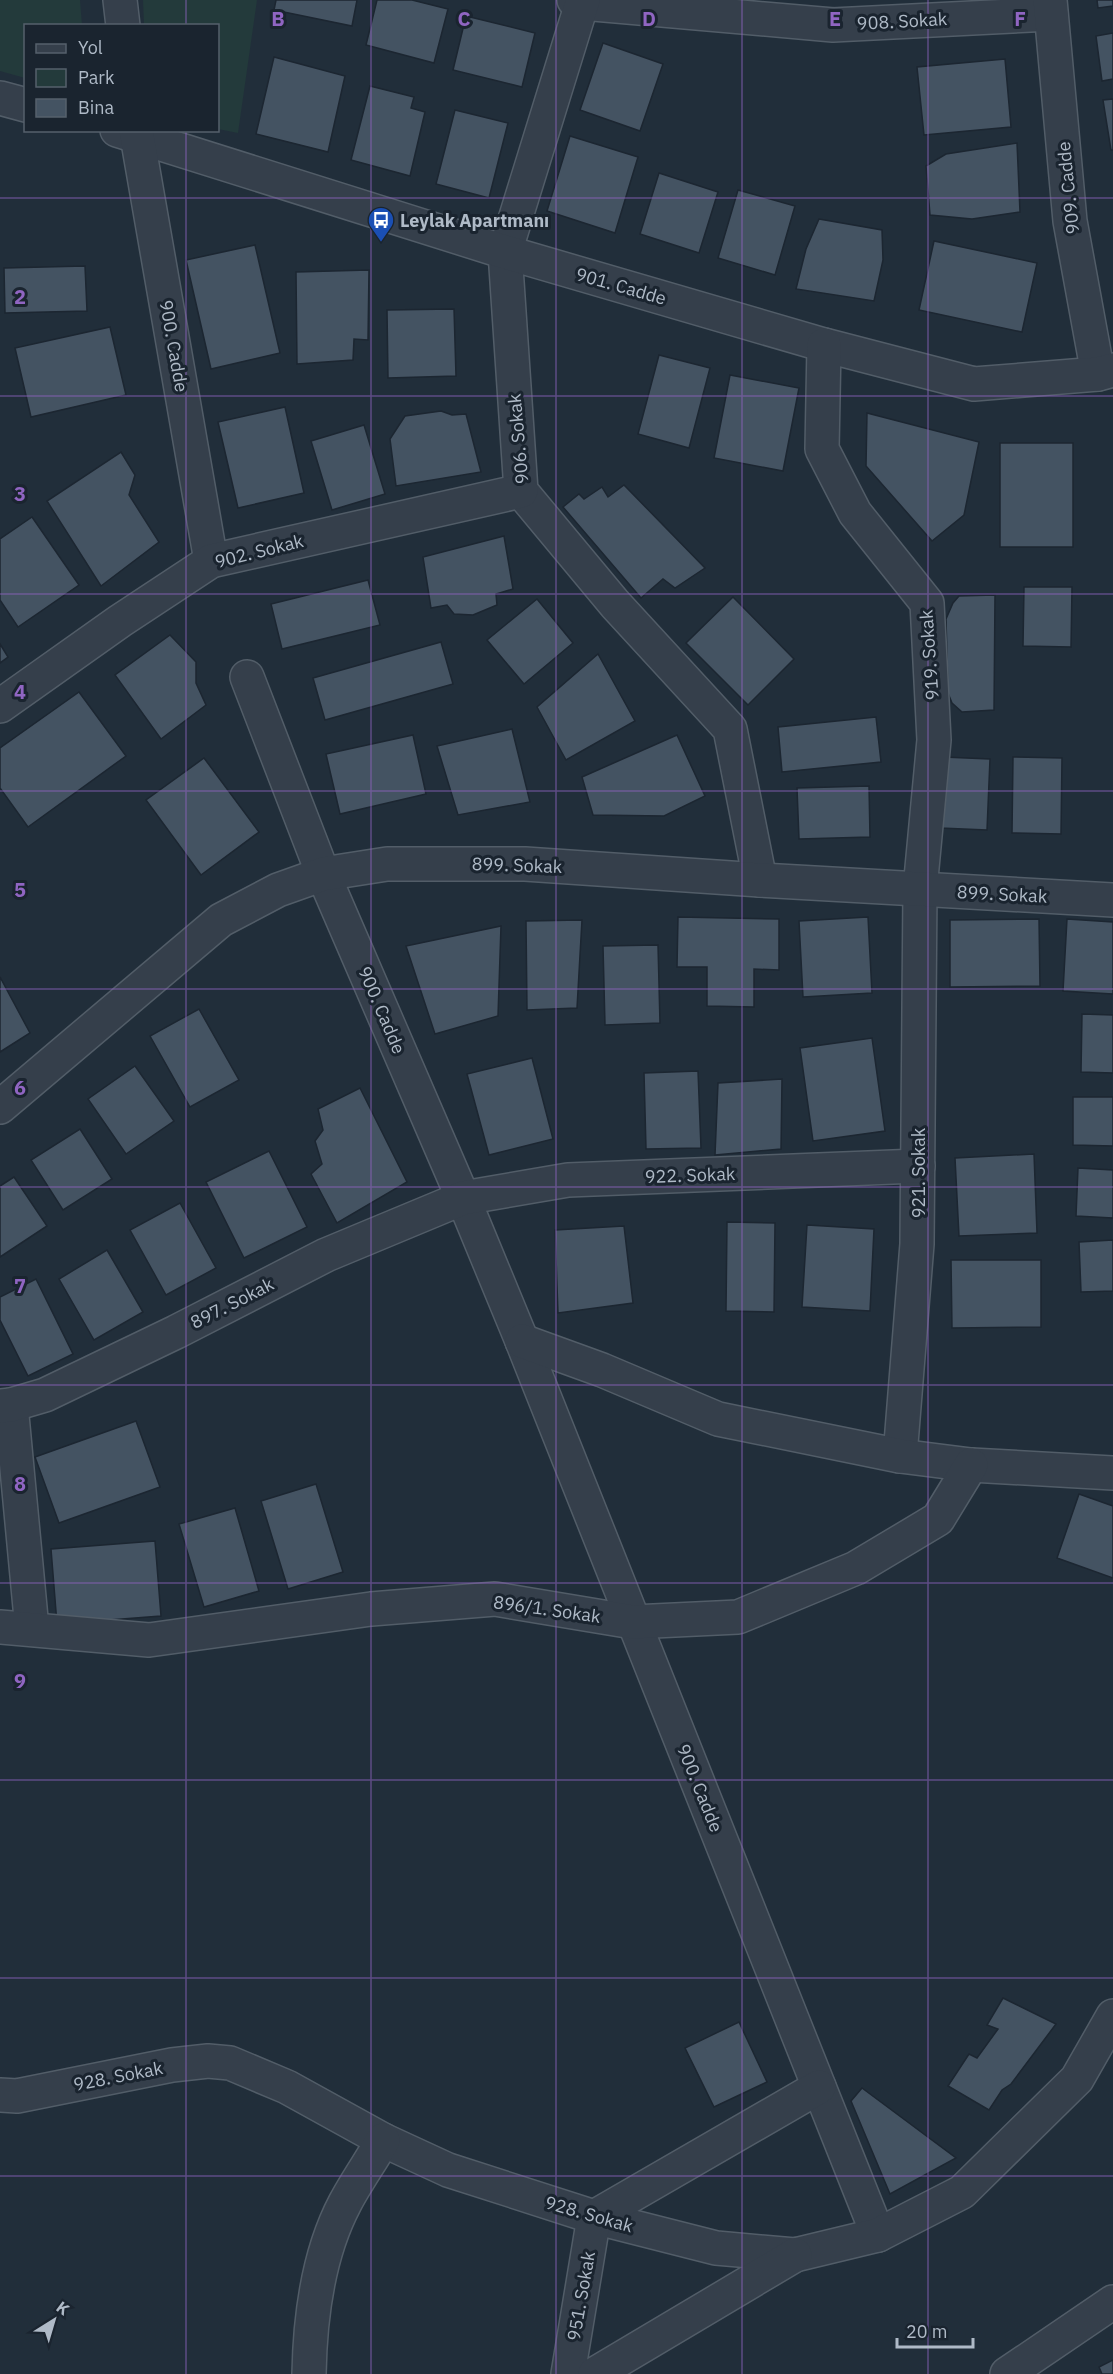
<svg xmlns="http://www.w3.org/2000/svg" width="1113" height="2374" font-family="'IBM Plex Sans',sans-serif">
	<rect width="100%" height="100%" fill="#212e3a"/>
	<g fill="#233a3b">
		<path d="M0,0h80l2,25 -56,1 -1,52 -25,-7z"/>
		<path d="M143,0h114l-19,133 -20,-4v-103l-74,-1z"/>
	</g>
	<g fill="#445362" stroke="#1c2631" stroke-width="1.5">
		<path d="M276,0h81l-5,26 -78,-16z"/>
		<path d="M377,0h35l36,9 -14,54 -68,-18z"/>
		<path d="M1097,0h16v6l-15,2z"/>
		<path d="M466,16l69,17 -13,54 -69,-17z"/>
		<path d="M1113,33v46l-11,2 -6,-45z"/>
		<path d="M603,43l60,21 -23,67 -60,-21z"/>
		<path d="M274,57l71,19 -17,76 -72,-18z"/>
		<path d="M1005,59l6,68 -87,8 -7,-68z"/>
		<path d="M370,86l44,11 -3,11 14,4 -15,64 -59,-16z"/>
		<path d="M1113,99v51h-2l-8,-50z"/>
		<path d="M455,110l53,13 -19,75 -53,-14z"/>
		<path d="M570,136l68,21 -23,76 -68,-22z"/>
		<path d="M1017,143l3,69 -48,7 -42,-4 -4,-49 20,-12z"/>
		<path d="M659,173l59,19 -19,61 -59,-19z"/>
		<path d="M738,190l57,16 -20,69 -57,-17z"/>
		<path d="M819,219l63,11 1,30 -9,41 -78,-12 10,-40z"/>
		<path d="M934,241l103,22 -15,69 -103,-22z"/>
		<path d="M255,245l25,108 -69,16 -25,-109z"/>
		<path d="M85,266l2,45 -82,2 -1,-45z"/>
		<path d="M369,270l-1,70 -14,-1 -1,21 -56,4 -1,-92z"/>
		<path d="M454,309l2,67 -68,2 -1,-68z"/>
		<path d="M110,327l16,68 -95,22 -16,-69z"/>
		<path d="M659,355l51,13 -21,80 -51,-14z"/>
		<path d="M730,375l69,13 -16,83 -69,-13z"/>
		<path d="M285,407l19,86 -66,15 -20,-86z"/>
		<path d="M441,411l11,4 14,-1 15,58 -85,14 -6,-47 15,-23z"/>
		<path d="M867,413l112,29 -15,73 -32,26 -66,-75z"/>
		<path d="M364,425l21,69 -53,16 -21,-69z"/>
		<rect x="1000" y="443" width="73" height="104"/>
		<path d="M121,452l14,23 -6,20 30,47 -58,44 -54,-85z"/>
		<path d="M624,485l81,83 -30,20 -12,-9 -22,19 -78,-91 16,-13 5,5 18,-12 6,10z"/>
		<path d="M32,517l47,68 -61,42 -18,-27v-61z"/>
		<path d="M504,536l9,53 -17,5 1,11 -24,10 -19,-1 -7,-9 -16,3 -8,-51z"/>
		<path d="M368,580l12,45 -98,24 -11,-45z"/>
		<path d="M1024,587h48l-1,60 -48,-1z"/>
		<path d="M995,595l-1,115 -32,2 -10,-9 -4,-10 -2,-74 7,-16 6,-7z"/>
		<path d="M733,597l61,62 -46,46 -62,-62z"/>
		<path d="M537,599l36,44 -49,41 -37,-44z"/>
		<path d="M170,635l26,27v21l10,22 -45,34 -46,-64z"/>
		<path d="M441,642l12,42 -128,36 -12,-42z"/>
		<path d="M0,644l8,13 -8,6z"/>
		<path d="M598,654l37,67 -69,39 -29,-53z"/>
		<path d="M79,692l47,64 -98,71 -28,-39v-40z"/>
		<path d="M876,717l5,45 -99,10 -4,-45z"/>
		<path d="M512,729l18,73 -72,13 -21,-69z"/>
		<path d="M413,735l13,59 -86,20 -14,-60z"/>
		<path d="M677,735l28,61 -41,20 -71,-1 -11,-38z"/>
		<path d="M943,757l47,2 -3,71 -47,-2z"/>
		<path d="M1013,757l49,1 -1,76 -49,-1z"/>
		<path d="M204,758l55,74 -58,43 -55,-75z"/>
		<path d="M869,786l1,51 -71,2 -2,-51z"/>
		<path d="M678,917l101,2v51l-25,-1v38l-47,-1v-39h-30z"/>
		<path d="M868,917l4,76 -69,4 -4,-76z"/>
		<path d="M1039,919l1,67 -90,1v-67z"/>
		<path d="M1067,919l46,3v72l-50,-3z"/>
		<path d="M582,920l-5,88 -50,2 -1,-89z"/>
		<path d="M501,926l-3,90 -63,18 -29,-88z"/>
		<path d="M658,945l2,78 -55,2 -2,-79z"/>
		<path d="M0,977l30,56 -30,19z"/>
		<path d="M199,1009l40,71 -49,27 -40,-71z"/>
		<path d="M1082,1014l31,1v58l-32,-1z"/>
		<path d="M872,1038l13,93 -72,10 -13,-93z"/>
		<path d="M532,1058l21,81 -64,16 -22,-81z"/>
		<path d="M135,1066l39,55 -48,33 -38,-55z"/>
		<path d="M698,1071l3,77 -55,1 -2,-76z"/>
		<path d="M782,1079l-1,70 -66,6 3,-72z"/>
		<path d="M360,1088l47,94 -70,41 -26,-49 11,-10 -7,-23 8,-11 -5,-21z"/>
		<path d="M1073,1097h40v49l-40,-1z"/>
		<path d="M80,1129l32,50 -49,31 -32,-50z"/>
		<path d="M269,1151l38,76 -63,31 -38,-76z"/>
		<path d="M1034,1154l3,79 -78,3 -4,-78z"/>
		<path d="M1078,1168l35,2v48l-37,-2z"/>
		<path d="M14,1177l33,49 -47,31v-71z"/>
		<path d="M180,1203l36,65 -50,27 -36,-65z"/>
		<path d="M727,1222l48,1 -1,89 -48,-1z"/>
		<path d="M807,1225l67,4 -4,82 -68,-4z"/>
		<path d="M624,1226l9,77 -75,10 -3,-83z"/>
		<path d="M1113,1240v51l-32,1 -2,-50z"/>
		<path d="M107,1250l36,62 -49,28 -35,-61z"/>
		<path d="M951,1260h90v67l-89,1z"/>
		<path d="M36,1279l37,75 -45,22 -28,-56v-23z"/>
		<path d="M136,1421l24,66 -101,36 -24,-66z"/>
		<path d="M316,1484l27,88 -55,17 -27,-88z"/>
		<path d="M1079,1494l34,12v72l-56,-20z"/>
		<path d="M235,1508l24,83 -55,16 -25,-83z"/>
		<path d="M155,1541l6,75 -104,8 -6,-75z"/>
		<path d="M1003,1998l53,26 -45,60 -9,6 -13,20 -41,-24 21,-32 8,4 21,-29 -11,-4z"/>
		<path d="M739,2022l28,60 -53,25 -29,-59z"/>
		<path d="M862,2088l94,70 -66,36 -39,-93z"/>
		<path d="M1113,2360v14h-11l-3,-7z"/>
	</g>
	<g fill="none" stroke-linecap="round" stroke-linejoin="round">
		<g stroke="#525d68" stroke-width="36">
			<g id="minor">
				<path d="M120,0l3,26"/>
				<path d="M574,0l8,3 251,22 218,-11"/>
				<path d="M583,0l-78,252 16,239 94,113 115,125 30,151"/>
				<path d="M1050,0l20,221 28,153"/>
				<path d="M0,98l26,7"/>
				<path d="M117,130l388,122 319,93 150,39 124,-10 15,-4"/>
				<path d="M136,130l75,431"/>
				<path d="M824,345l-2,104 33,64 72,90 7,137 -14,149 -3,355 -17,212"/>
				<path d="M247,677l76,197 140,324 59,143 356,894"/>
				<path d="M0,706l120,-85 91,-60 310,-70"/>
				<path d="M0,1107l221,-187 57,-30 45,-16 64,-10h138l235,16 353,20"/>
				<path d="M522,1341l80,29 116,49 182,37 71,9 142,8"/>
				<path d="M11,1405l21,224"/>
				<path d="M0,1406l11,-1 34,-10 131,-63 150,-77 137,-57 105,-18 350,-14"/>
				<path d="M0,1627l149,13 222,-31 124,-10 138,23 105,-5 118,-49 82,-49 33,-54"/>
				<path d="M0,2095l17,1 155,-31 36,-4 22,2 57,24 96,53 65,30 146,47 122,31 79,7 83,-20 84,-43 115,-113 36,-63"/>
				<path d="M309,2374c1,-56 9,-120 36,-171 11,-21 26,-42 38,-63"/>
				<path d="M568,2374l26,-157 225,-130"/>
				<path d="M595,2374l200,-119"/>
				<path d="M1007,2374l106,-72"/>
			</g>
		</g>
		<use href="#minor" stroke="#353f4b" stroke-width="33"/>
	</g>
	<path fill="none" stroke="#9065c2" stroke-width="1.5" stroke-opacity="0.55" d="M186,0v26M371,0v2374M556,0v2374M742,0v2374M928,0v2374M186,130v2244M0,198h1113M0,396h1113M0,594h1113M0,791h1113M0,989h1113M0,1187h1113M0,1385h1113M0,1583h1113M0,1780h1113M0,1978h1113M0,2176h1113"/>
	<defs>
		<g id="bus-pin" transform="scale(1.35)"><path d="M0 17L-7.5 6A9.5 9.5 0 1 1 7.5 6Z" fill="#1a4fb4" stroke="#1a242f"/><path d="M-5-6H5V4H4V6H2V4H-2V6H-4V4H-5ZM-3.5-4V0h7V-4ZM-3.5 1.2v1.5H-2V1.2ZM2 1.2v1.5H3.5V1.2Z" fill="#fff"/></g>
	</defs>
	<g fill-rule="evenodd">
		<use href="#bus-pin" x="381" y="220"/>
	</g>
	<g text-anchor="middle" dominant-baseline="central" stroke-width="6" stroke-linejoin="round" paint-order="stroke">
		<g font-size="18" fill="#afbac7" stroke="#1a242f">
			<text transform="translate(902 21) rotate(-3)">908. Sokak</text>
			<text transform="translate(1068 188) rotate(-96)">909. Cadde</text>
			<text transform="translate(621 286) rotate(16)">901. Cadde</text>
			<text transform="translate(174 346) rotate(80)">900. Cadde</text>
			<text transform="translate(518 439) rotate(-95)">906. Sokak</text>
			<text transform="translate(259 551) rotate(-14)">902. Sokak</text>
			<text transform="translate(929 655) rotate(-94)">919. Sokak</text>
			<text transform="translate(517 865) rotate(2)">899. Sokak</text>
			<text transform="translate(1002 894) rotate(3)">899. Sokak</text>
			<text transform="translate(382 1010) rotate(67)">900. Cadde</text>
			<text transform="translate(918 1173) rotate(-90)">921. Sokak</text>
			<text transform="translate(690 1175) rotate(-2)">922. Sokak</text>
			<text transform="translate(232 1303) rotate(-27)">897. Sokak</text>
			<text transform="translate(547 1609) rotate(8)">896/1. Sokak</text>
			<text transform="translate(700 1788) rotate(68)">900. Cadde</text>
			<text transform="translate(118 2076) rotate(-11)">928. Sokak</text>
			<text transform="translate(589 2214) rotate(16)">928. Sokak</text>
			<text transform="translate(581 2296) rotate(-80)">951. Sokak</text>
		</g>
		<g font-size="18" font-weight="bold" fill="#afbac7" stroke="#1a242f" text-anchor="start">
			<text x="400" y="220">Leylak Apartmanı</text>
		</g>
	</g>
	<g font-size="20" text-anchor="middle" font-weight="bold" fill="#9065c2" stroke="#1a242f" stroke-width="6" stroke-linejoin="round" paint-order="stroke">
		<text x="278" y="26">B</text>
		<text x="464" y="26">C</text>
		<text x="649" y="26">D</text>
		<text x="835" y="26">E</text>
		<text x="1020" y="26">F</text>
		<text x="20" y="304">2</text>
		<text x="20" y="501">3</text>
		<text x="20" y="699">4</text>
		<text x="20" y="897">5</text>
		<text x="20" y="1095">6</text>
		<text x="20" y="1293">7</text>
		<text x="20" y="1491">8</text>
		<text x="20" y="1688">9</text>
	</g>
	<rect x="24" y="24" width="195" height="108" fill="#1a242f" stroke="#56606c" stroke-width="1.5"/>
	<rect x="36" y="44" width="30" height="9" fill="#353f4b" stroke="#56606c" stroke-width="1.5"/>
	<text x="78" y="54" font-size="18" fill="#afbac7">Yol</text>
	<rect x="36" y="69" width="30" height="18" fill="#233a3b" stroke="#56606c" stroke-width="1.5"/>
	<text x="78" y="84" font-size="18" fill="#afbac7">Park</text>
	<rect x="36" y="99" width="30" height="18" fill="#445362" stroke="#56606c" stroke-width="1.5"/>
	<text x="78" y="114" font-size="18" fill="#afbac7">Bina</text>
	<g transform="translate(54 2320) rotate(37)" stroke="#1a242f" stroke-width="4.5" paint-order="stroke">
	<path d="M0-4.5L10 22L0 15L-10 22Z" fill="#afbac7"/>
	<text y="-9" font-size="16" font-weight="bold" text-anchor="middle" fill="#afbac7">K</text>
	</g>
	<path d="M897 2338v9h76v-9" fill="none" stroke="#afbac7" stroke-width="3"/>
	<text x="906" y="2338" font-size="18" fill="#afbac7" stroke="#1a242f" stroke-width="4.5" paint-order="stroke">20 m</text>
</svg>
